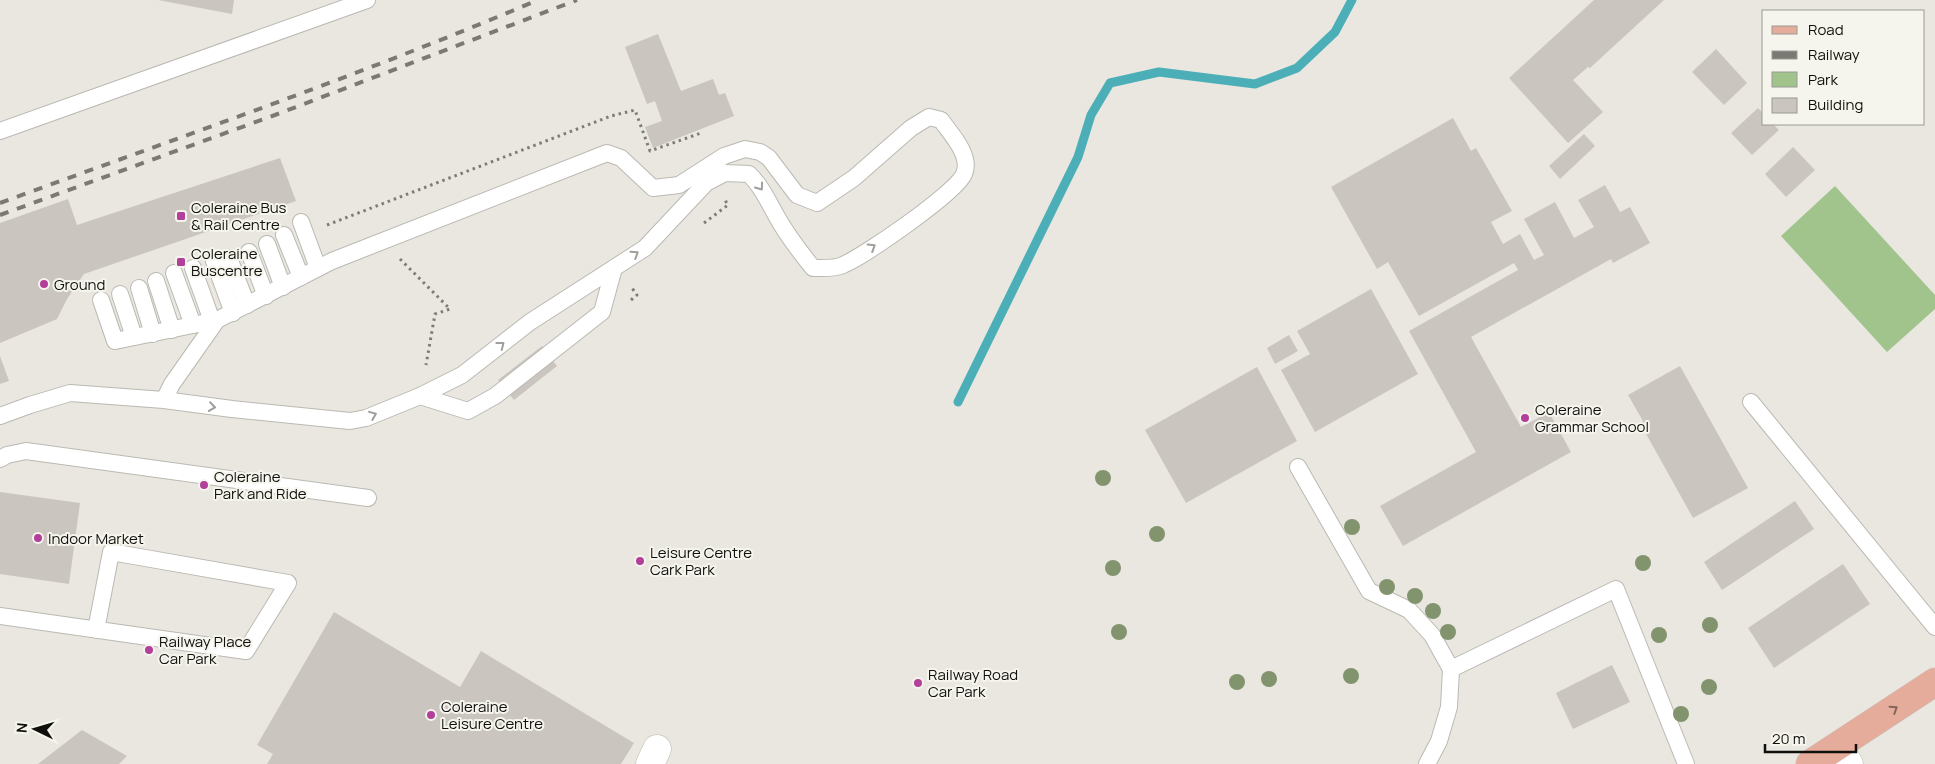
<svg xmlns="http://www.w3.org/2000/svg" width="1935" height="764" font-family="Manrope,sans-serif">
	<rect width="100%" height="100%" fill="#e9e7e0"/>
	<path fill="#a1c48d" d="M1835,186l100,109v14l-48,43 -106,-116z"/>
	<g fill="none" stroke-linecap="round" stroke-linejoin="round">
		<path stroke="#4cafb8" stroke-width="9" d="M958,402l120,-245 13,-42 19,-32 49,-11 96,12 42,-16 38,-36 17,-32"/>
	</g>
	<g fill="#cbc5c0">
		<path d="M158,0h76l-2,14z"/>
		<path d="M1594,0h70l-74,68 -2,-1 -15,13 30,32 -35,31 -59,-65z"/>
		<path d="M658,34l23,57 32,-12 6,16 6,-2 9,23 -81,32 -8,-21 17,-6 -7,-20 -8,3 -22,-57z"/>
		<path d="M1716,49l31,34 -23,22 -32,-33z"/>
		<path d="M1758,108l6,6v10h9l6,6 -27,25 -21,-22z"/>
		<path d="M1453,118l18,33 5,-3 36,63 -21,11 12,22 17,-10 14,26 10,-5 -20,-36 31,-17 19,36 20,-11 -16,-27 27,-15 15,27 10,-5 20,36 -37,20 -2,-4 -140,78 50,90 28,-15 22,40 -168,94 -23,-40 96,-54 -67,-121 109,-61 -4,-7 -95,53 -31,-54 -11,7 -46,-82z"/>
		<path d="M1584,134l11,12 -35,33 -11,-13z"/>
		<path d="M1793,147l22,23 -29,27 -21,-23z"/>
		<path d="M280,158l16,43 -212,73 -17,25 -10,20 -57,24v-120l68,-24 9,26z"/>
		<path d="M1371,289l47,85 -103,58 -34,-62 29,-16 -13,-23z"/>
		<path d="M1289,335l9,16 -23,13 -8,-16z"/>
		<path d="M542,346l15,20 -43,34 -16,-20z"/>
		<path d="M0,356l9,25 -9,3z"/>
		<path d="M1680,366l68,122 -55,30 -53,-95 3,-2 -15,-26z"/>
		<path d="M1257,367l40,74 -111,62 -41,-73z"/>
		<path d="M0,492l80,11 -11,81 -69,-10z"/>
		<path d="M1795,501l19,28 -92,61 -18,-28z"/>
		<path d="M1843,564l27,40 -96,64 -26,-40z"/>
		<path d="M334,612l126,75 21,-36 153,92 -13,21h-354l6,-10 -16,-9z"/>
		<path d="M1612,665l18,37 -57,27 -17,-36z"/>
		<path d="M82,730l45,26 -8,8h-81z"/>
	</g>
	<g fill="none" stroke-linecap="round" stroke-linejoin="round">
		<g stroke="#bab9b2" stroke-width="18">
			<g id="service">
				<path d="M0,131l367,-131"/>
				<path d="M301,222l17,46"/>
				<path d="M284,235l17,42"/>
				<path d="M267,244l16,43"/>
				<path d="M249,252l17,44"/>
				<path d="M229,258l18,47"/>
				<path d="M214,261l19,52"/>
				<path d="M193,268l19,53"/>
				<path d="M174,273l19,52"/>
				<path d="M156,281l16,49"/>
				<path d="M139,288l14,46"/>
				<path d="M120,294l14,43"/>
				<path d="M101,300l14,41 102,-21"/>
				<path d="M420,396l48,15 27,-15 107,-84 12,-44"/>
				<path d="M1751,402l184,225"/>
				<path d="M0,416l30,-11 40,-12 94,7 68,9 118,12 16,-3 54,-22 42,-21 68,-53 115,-74 61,-65 19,-10 24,1c13,13 19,27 28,43 10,18 23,35 36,51 9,0 22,1 30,-3 21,-9 113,-72 121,-91 8,-18 -13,-40 -23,-54l-12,-3 -18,11 -57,50 -37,25 -20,-8 -28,-37 -9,-6 -15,-3 -21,7 -45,29 -26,3 -32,-30 -14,-5 -275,108 -115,59 -45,64 -8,16"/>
				<path d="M0,459l7,-4 19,-4 342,47"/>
				<path d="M1298,467l71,124 40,19 23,25 19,34 -2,38 -10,34 -12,23"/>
				<path d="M0,616l246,35 42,-68 -177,-31 -15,78"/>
				<path d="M1451,669l165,-80 70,175"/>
			</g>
		</g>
		<g stroke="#bab9b2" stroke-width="29">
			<g id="minor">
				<path d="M1838,746l11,18"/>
				<path d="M650,764l7,-15"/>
			</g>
		</g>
		<g stroke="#c5c5c5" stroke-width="29">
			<path id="primary" d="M1810,764l125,-82"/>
		</g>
		<g stroke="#7d7c77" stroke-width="3" stroke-dasharray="2.5 4" stroke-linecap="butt">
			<path d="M704,223l24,-18 -3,-5"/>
			<path d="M327,225l284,-109 24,-6 15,41 51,-18"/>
			<path d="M400,259l50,50 -15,5 -9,51"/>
			<path d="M631,300l6,-5 -5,-7"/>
		</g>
		<use href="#service" stroke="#fff" stroke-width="16"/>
		<use href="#minor" stroke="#fff" stroke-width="28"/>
		<use href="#primary" stroke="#e6ac9b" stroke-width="28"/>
		<g stroke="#7a7974" stroke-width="4" stroke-dasharray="9 9" stroke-linecap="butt">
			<path d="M0,203c180,-66 361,-128 538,-203"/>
			<path d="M0,215l275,-100 302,-115"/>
		</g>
	</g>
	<g fill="#82946e">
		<circle cx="1103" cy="478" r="8"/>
		<circle cx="1352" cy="527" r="8"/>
		<circle cx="1157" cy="534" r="8"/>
		<circle cx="1643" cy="563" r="8"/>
		<circle cx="1113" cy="568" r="8"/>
		<circle cx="1387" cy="587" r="8"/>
		<circle cx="1415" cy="596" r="8"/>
		<circle cx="1433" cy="611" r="8"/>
		<circle cx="1710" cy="625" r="8"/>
		<circle cx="1119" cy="632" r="8"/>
		<circle cx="1448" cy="632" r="8"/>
		<circle cx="1659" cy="635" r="8"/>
		<circle cx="1351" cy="676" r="8"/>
		<circle cx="1269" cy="679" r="8"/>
		<circle cx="1237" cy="682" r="8"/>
		<circle cx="1709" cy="687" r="8"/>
		<circle cx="1681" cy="714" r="8"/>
	</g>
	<defs><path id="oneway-chevron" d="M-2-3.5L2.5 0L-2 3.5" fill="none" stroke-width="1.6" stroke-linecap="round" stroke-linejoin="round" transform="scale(1.25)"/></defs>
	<g stroke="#9f9f9e">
		<use href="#oneway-chevron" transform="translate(760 187) rotate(54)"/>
		<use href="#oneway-chevron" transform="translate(872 247) rotate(-32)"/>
		<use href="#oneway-chevron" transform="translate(635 254) rotate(-33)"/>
		<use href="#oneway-chevron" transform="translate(501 345) rotate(-38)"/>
		<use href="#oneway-chevron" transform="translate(212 407) rotate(8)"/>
		<use href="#oneway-chevron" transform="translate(373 415) rotate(-22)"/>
	</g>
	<use stroke="#85655b" href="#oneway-chevron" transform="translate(1894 709) rotate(-33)"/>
	<g fill="#b2409b" stroke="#f6f5ed" stroke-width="2">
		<rect x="176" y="211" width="10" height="10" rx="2.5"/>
		<rect x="176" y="257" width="10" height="10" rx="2.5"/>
		<circle cx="44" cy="284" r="5"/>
		<circle cx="1525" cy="418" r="5"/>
		<circle cx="204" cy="485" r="5"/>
		<circle cx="38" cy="538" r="5"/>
		<circle cx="640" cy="561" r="5"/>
		<circle cx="149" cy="650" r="5"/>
		<circle cx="918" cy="683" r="5"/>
		<circle cx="431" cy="715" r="5"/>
	</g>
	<g text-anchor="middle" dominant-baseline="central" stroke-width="4" stroke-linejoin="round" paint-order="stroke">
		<g font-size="15" fill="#0f0f0c" stroke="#f6f5ed" text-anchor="start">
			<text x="191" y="207">Coleraine Bus<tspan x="191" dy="17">&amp; Rail Centre</tspan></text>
			<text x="191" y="253">Coleraine<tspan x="191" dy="17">Buscentre</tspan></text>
			<text x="54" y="284">Ground</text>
			<text x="1535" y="409">Coleraine<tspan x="1535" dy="17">Grammar School</tspan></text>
			<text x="214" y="476">Coleraine<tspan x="214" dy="17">Park and Ride</tspan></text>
			<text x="48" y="538">Indoor Market</text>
			<text x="650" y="552">Leisure Centre<tspan x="650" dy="17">Cark Park</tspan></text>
			<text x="159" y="641">Railway Place<tspan x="159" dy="17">Car Park</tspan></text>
			<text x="928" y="674">Railway Road<tspan x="928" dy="17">Car Park</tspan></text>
			<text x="441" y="706">Coleraine<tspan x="441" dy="17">Leisure Centre</tspan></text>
		</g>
	</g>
	<rect x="1762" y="10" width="162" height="115" fill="#f6f5ed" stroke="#9a9993"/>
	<rect x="1772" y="26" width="25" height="8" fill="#e6ac9b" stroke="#9a9993"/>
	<text x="1808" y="35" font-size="15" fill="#0f0f0c">Road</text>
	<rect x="1772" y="51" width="25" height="8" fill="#7a7974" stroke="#9a9993"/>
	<text x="1808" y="60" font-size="15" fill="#0f0f0c">Railway</text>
	<rect x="1772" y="72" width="25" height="15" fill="#a1c48d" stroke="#9a9993"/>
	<text x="1808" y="85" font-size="15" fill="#0f0f0c">Park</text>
	<rect x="1772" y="98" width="25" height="15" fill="#cbc5c0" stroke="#9a9993"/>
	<text x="1808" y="110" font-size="15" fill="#0f0f0c">Building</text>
	<g transform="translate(35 729) rotate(275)" stroke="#f6f5ed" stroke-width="4" paint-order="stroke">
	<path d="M0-4L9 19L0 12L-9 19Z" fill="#0f0f0c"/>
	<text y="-8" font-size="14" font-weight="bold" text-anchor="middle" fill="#0f0f0c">N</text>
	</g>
	<path d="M1765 744v8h91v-8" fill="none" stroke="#0f0f0c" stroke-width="2.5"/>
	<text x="1772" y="744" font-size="15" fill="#0f0f0c" stroke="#f6f5ed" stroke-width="4" paint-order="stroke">20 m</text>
</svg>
